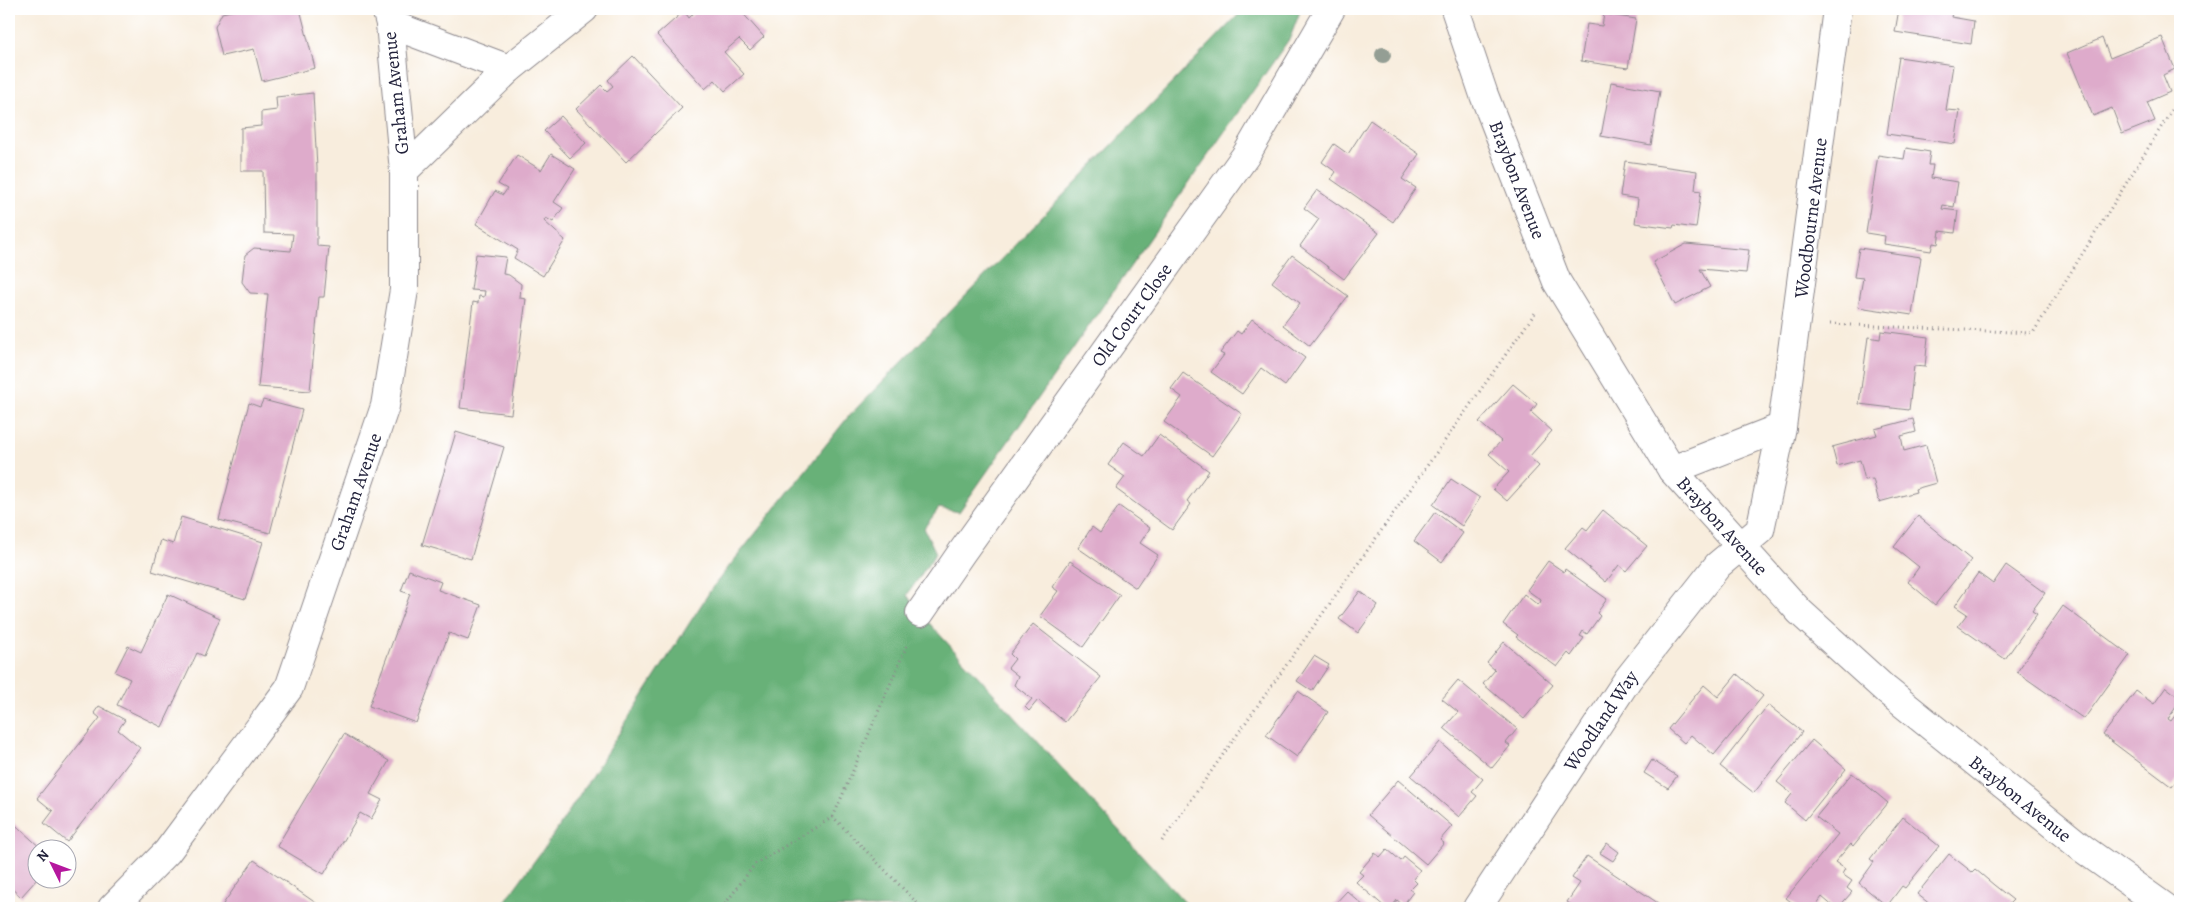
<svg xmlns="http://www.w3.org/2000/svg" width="2189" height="917" font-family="Alegreya,serif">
	<rect width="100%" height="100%" fill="#fff"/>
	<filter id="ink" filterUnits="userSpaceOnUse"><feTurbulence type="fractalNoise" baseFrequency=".02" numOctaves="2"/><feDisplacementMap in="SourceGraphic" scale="10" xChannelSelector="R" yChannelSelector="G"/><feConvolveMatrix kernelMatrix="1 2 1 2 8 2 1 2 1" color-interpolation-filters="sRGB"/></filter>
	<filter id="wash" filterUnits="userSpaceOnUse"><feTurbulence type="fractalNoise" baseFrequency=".0096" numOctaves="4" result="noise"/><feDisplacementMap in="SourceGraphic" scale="20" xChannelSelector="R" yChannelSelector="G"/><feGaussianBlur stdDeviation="1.12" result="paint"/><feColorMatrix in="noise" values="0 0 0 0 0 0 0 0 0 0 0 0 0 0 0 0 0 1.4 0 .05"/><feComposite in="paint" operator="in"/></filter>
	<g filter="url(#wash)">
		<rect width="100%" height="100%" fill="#f8eddd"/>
		<path fill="#68b178" stroke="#456a5a" d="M1244,9h57l-11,29 -331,474 -20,-4 -15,20 12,25 -29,42 13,18 270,295h-690l55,-75 157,-245 136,-171z"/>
		<g id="blocks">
			<g fill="#deabcb">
				<path d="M240,9h60l15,59 -53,13 -8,-32 -32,7 -7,-29 7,-14z"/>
				<path d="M692,9h47l25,28 -14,13 -11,-11 -15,13 20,22 -19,17 -10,-11 -10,9 -48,-54 27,-24 5,7 6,-6z"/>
				<path d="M1899,9h54l-2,8 23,4 -3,23 -76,-12z"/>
				<path d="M1604,14l32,5 -8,49 -47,-7 6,-37 15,2z"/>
				<path d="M2162,37l13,32 -12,6 7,17 -23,10 8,19 -33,13 -10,-26 -19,8 -26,-63 35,-15 8,20z"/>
				<path d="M633,56l49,52 -56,54 -50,-53 25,-24 6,6 6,-5 -5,-6z"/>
				<path d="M1899,57l54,8 -7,45 14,1 -5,33 -68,-10z"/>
				<path d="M1611,82l49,9 -9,54 -50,-9z"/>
				<path d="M313,93l4,75v78l12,1 -5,50h-5l-9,94 -52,-4 10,-93 -18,-1 -8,-11 3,-27 9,-7 37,3 2,-17 -29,-1 -1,-62h-22v-43l20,-2v-14l16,-2 -1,-13z"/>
				<path d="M561,116l25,27 -16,15 -26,-27z"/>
				<path d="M1370,120l49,34 -17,25 14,9 -23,34 -62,-43 5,-7 -14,-10 12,-18 14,10z"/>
				<path d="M1906,148l24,4 -2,13h5l-2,13 27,4 -4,25 -11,-2 -1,4 16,2 -3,22 -15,-2 -2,13 -5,-1 -2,8 -47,-7 1,-8 -19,-3 12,-78 26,4z"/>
				<path d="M551,154l24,15 -21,33 9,6 -10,14 -7,-4 -2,3 21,19 -22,36 -29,-18 4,-8 -42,-26 19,-33 8,4 4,-6 -9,-5 19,-29 24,15z"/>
				<path d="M1625,161l72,10 -2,19 6,1 -5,37 -22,-3 -1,3 -38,-5 3,-24 -18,-3z"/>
				<path d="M1317,190l62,43 -35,46 -44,-33 19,-27 -15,-11z"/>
				<path d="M1686,244l63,6 -3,23 -46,-4 10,18 -35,18 -22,-43z"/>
				<path d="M1859,248l62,9 -9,58 -54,-8 5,-29 -9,-1z"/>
				<path d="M476,254l30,3 -3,17 6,1 12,9 -1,14 6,1 -15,115 -51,-6 13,-106 5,1 1,-7 5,1 1,-6 -14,-1z"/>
				<path d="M1292,255l56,41 -38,50 -27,-21 17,-22 -28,-21z"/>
				<path d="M1252,319l53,39 -20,28 -24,-18 -19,26 -31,-22 13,-17 -4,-2 17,-22 4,3z"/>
				<path d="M1881,331l47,6 -3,30 -11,-1 -5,44 -50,-6 9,-67 12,2z"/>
				<path d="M1183,373l59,41 -30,42 -48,-34 18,-25 -11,-8z"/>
				<path d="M1513,384l24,20 -6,8 21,19 -23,26 10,9 -32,35 -14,-12 16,-17 -20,-18 12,-13 -22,-19z"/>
				<path d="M263,400l39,10 -32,123 -51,-13 30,-117 11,4z"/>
				<path d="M1913,419l3,13 -15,4 3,15 22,-6 10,38 -21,6 1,3 -37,10 -6,-23 -8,1 -5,-20 -23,6 -5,-19 45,-12 -2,-6z"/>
				<path d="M456,432l48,15 -33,112 -49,-14z"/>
				<path d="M1159,435l50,36 -22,30 4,3 -19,26 -56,-41 9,-12 -17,-12 16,-23 20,14z"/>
				<path d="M1451,479l29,19 -18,28 -29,-21z"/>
				<path d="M1119,506l31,22 -10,15 18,12 -22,33 -58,-40 14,-21 8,6z"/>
				<path d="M1603,510l44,36 -21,25 -7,-6 -13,17 -41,-34 18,-21 4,3z"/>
				<path d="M1435,512l28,21 -21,29 -28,-21z"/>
				<path d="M1918,516l53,44 -36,45 -27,-23 11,-15 -25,-20z"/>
				<path d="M181,517l82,25 -18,57 -93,-28 9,-31 12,4z"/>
				<path d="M1070,561l50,34 -37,52 -43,-31 18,-25 -6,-4z"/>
				<path d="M1548,561l16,11 1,-3 42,30 -10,14 3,3 -13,18 -4,-3 -3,5 4,2 -13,18 -3,-3 -11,14 -41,-30 2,-2 -15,-11 21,-30 14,11 2,-2 1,-3 -14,-10z"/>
				<path d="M2006,565l39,28 -13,18 5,3 -32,45 -47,-33 9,-12 -12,-8 23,-33 15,11z"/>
				<path d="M409,570l32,12 -3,8 43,15 -13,35 -19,-7 -33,90 -47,-17 41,-112 -9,-3z"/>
				<path d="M1360,591l18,14 -20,28 -19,-14z"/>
				<path d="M168,594l52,24 -16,38 -7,-3 -35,74 -45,-22 13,-26 -15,-7 13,-26 13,6z"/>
				<path d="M2063,606l67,49 -46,64 -67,-47z"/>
				<path d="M1033,624l68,53 -36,45 -27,-22 -9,11 -4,-4 7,-8 -18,-14 4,-9 -10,-8 7,-9 -5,-5z"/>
				<path d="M1504,642l49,43 -29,34 -41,-35 12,-14 -8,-7z"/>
				<path d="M1314,656l15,9 -17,26 -15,-10z"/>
				<path d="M1737,674l26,22 -49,59 -23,-20 -7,8 -16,-14 36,-44 14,12z"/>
				<path d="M1458,680l59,49 -11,14 4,3 -18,22 -48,-40 14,-16 -16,-13z"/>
				<path d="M2166,687l14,11v3l-12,18 3,2 9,-12v67l-8,11 -69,-52 33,-44 18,13z"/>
				<path d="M1298,691l30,21 -31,45 -31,-22z"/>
				<path d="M1768,705l34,27 -48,61 -34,-27z"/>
				<path d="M99,706l26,14 -7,10 22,18 -73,94 -23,-19 9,-12 -16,-13 63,-80 -6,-5z"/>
				<path d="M344,734l45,27 -19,33 12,6 -11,19 -11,-6 -36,61 -47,-28z"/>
				<path d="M1812,740l34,29 -41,51 -20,-17 7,-9 -15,-12z"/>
				<path d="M1440,742l43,37 -11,13 5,4 -18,21 -48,-41z"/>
				<path d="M1652,760l25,16 -9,12 -24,-15z"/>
				<path d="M1852,773l36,30 -35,43 -2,-2 -16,18 10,7 -3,5 10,7 -5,7 5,4 -14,16h-3l-13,-11 -8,11h-15l-13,-10 52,-64 -22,-17z"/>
				<path d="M1398,780l54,46 -12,14 4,3 -18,21 -58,-49z"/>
				<path d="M1903,817l36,29 -34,42 -3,-2 -15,20 -28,-23 15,-21 -4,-3z"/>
				<path d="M9,819l34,31h-5v15l-5,6 5,4v3l-17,19 -12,-11z"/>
				<path d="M1607,843l12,9 -6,9 -13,-8z"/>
				<path d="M1387,849l14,12 3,-4 16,13 -7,9 4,4 -7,7 3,2 -10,13 -6,-5 -6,8h-5l-30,-26 7,-7 -4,-3 16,-19 5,4z"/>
				<path d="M1949,854l23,18 3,-3 19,16 19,15 -4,4 6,4h-80l-18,-14z"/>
				<path d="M1587,856l74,49 -3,3h-82l-9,-6 13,-19 -8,-5z"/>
				<path d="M254,860l69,48h-95l-5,-4z"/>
				<path d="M1347,891l19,17h-35z"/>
			</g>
		</g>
	</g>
	<g filter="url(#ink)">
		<use href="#blocks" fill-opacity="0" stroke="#8d888c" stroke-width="1"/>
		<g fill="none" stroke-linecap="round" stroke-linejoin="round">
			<g stroke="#8d888c" stroke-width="30">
				<g id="minor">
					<path d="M390,24l119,45"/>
					<path d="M404,171l105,-102 75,-60"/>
					<path d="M1672,470l110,-43"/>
					<path d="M920,613l42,-61 284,-397 85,-146"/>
					<path d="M112,908l55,-56 122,-164 96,-282 19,-116v-119l-14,-147 -4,-15"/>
					<path d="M1477,908l151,-229 90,-114 42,-35 22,-103 55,-418"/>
				</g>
			</g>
			<g stroke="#8d888c" stroke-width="30">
				<path id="tertiary" d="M1455,9l29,86 73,187 115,188 128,142 86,78 196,158 84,60"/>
			</g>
			<g stroke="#8d888c" stroke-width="3" stroke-dasharray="1 4" stroke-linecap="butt">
				<path d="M1830,324l203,9 147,-236"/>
				<path d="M833,817l74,-172"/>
				<path d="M1162,841l373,-528"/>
				<path d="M722,908l33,-44 78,-47 89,91"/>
			</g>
			<use href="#minor" stroke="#fff" stroke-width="28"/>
			<use href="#tertiary" stroke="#fff" stroke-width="28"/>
		</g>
		<circle fill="#949e94" cx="1383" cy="55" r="8"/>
	</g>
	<g text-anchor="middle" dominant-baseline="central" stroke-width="4" stroke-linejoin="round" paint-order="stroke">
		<g font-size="19" fill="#22223b" stroke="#fff">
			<text transform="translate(396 93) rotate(-96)">Graham Avenue</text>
			<text transform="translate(1517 180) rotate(69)">Braybon Avenue</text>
			<text transform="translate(1811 218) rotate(-83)">Woodbourne Avenue</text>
			<text transform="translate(1132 315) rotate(-54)">Old Court Close</text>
			<text transform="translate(356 492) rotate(-71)">Graham Avenue</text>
			<text transform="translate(1722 526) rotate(48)">Braybon Avenue</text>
			<text transform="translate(1601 721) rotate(-56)">Woodland Way</text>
			<text transform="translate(2020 799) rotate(39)">Braybon Avenue</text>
		</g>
	</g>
	<rect width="2189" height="917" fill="none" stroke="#fff" stroke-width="30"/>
	<g transform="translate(52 864) rotate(312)"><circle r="24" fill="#ffffff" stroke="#a7a7b1"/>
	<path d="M0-4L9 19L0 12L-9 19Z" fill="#b5179e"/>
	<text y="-8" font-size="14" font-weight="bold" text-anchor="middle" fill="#22223b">N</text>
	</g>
</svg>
